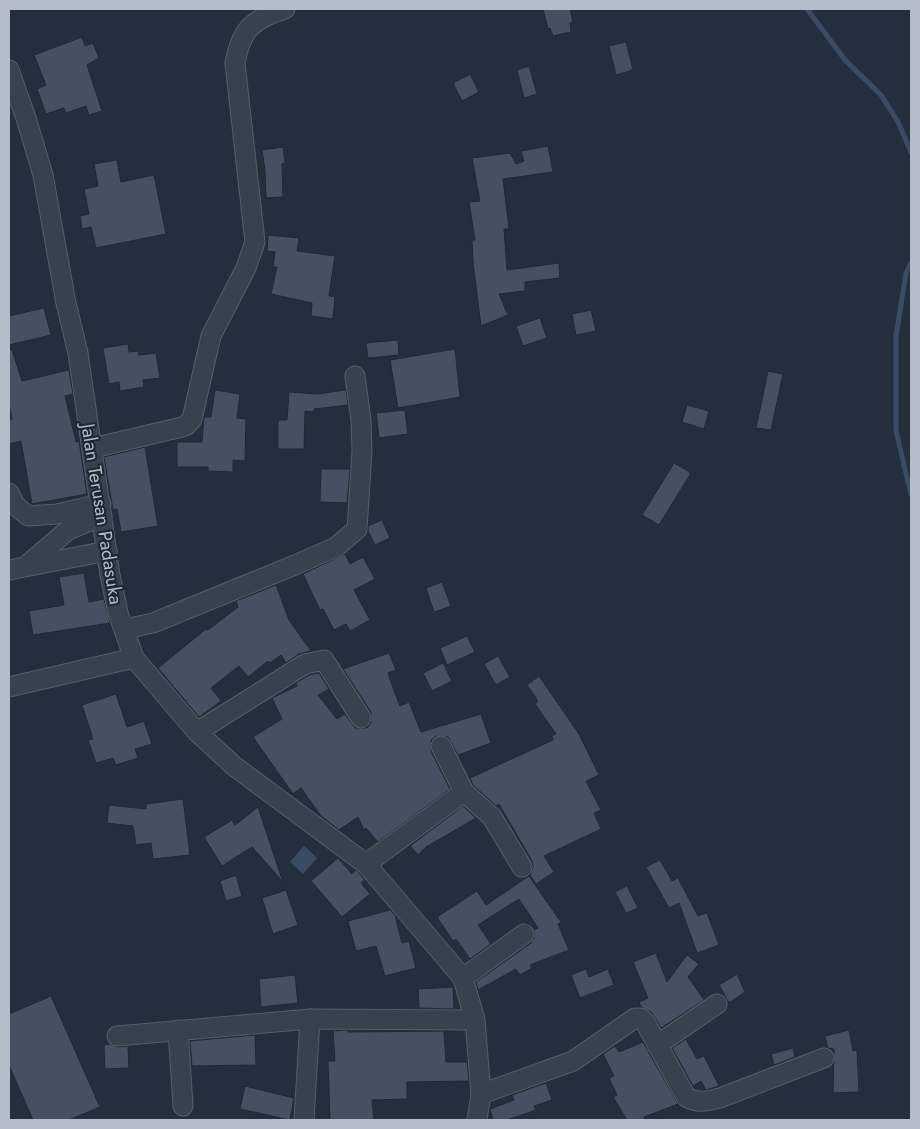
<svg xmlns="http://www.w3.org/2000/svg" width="920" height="1129" font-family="Jost,sans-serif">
	<rect width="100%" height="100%" fill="#242f3e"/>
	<path fill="#394c67" d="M304,846l13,12 -14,16 -13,-12z"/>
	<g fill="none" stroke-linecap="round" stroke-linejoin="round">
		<g stroke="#394c67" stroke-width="5">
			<path d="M807,9l38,51 36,35 17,27 13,30"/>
			<path d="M911,263l-5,10 -10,63v95l15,63"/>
		</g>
	</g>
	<g fill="#455162" stroke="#1f2835">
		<path d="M543,9h27l3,13 -3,1 1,9 -18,4 -3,-8 -2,1z"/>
		<path d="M82,37l3,9 8,-3 6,15 -12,7 15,46 -13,4 -3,-9 -20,7 -2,-5 -18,6 -9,-25 9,-4 -12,-30z"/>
		<path d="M626,42l7,28 -17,5 -7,-29z"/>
		<path d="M529,66l8,28 -13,4 -7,-28z"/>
		<path d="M470,74l9,18 -17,9 -9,-18z"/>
		<path d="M548,146l5,26 -50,7 6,50h-5l3,41 52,-7 1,15 -35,4v9l-26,3 9,21 -27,11 -8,-63 -1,-23h3l-6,-38 11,-1 -8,-43 38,-5 6,11 8,-3 -3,-10z"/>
		<path d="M283,147l2,16 -3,1 1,33 -17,1 -1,-28 -3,-20z"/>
		<path d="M117,160l4,22 33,-7 12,59 -70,14 -5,-21 -9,2 -2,-13 9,-2 -5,-25 14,-3 -4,-22z"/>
		<path d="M268,235l31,3 -2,13 38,5 -6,40 6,1 -2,22 -22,-3 1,-13 -41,-9 6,-27h-4l2,-15 -8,-1z"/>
		<path d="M44,308l7,27 -42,10v-29z"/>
		<path d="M591,310l5,21 -20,4 -4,-21z"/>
		<path d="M540,318l7,20 -24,8 -7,-20z"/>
		<path d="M398,340l1,15 -31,3 -2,-15z"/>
		<path d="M128,344l1,8 9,-1 1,4 17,-2 4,25 -17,2 1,7 -24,4 -1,-9 -10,2 -6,-36z"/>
		<path d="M455,349l5,48 -62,11 -8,-48z"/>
		<path d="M9,350h3l10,31 47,-11 4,24 -8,2 11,46 3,-1 8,53 -55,10 -11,-63 -12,3v-24l3,-1 -3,-16z"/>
		<path d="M768,371l15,3 -12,56 -15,-2z"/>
		<path d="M215,390l25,4 -3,24 9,1 -1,42 -12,-1v12l-25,-1v-4h-31v-25h25l2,-25h7z"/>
		<path d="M346,390l2,15 -34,4v3l-9,-1 -1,38h-26v-29h9l2,-28 28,2z"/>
		<path d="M687,405l22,6 -5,18 -22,-7z"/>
		<path d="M405,410l3,24 -29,4 -3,-25z"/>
		<path d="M145,447l13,79 -37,6 -4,-23 -4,1 -9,-53z"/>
		<path d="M674,463l17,10 -32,52 -17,-10z"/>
		<path d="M321,469h29l-3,34 -27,-1z"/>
		<path d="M382,520l8,18 -15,7 -7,-14v-5z"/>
		<path d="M345,554l5,10 13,-7 12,22 -21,11 16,30 -20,11 -4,-7 -12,6 -11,-21 -3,1 -17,-36z"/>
		<path d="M84,573l5,29 15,-3 6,24 -77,12 -4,-24 35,-6 -5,-28z"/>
		<path d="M442,582l9,24 -17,6 -8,-24z"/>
		<path d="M276,585l13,35 22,31 -12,3 -13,9 -5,-8 -11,8 -2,-2 -20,16 -9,-11 -28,22 10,13 -22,16 -41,-49 48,-39 2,1 30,-23 -2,-6z"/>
		<path d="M467,636l8,16 -28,13 -7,-17z"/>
		<path d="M389,653l7,17 -8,3 5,15 7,18 9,-4 12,30 60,-18 10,29 -33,12 -10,-18 -12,-1 -5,4v11l19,38 -72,53 -12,-14 -2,2 -6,-13 -19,13 -18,-14 -20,-28 -8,6 -40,-57 29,-18 -10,-21 25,-12 -1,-3 13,-8 10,-2 10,16 -11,6 19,24 8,-5 10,14h12l4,-5v-11l-28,-43z"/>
		<path d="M498,656l12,21 -14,8 -12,-21z"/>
		<path d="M443,663l9,18 -20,10 -9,-18z"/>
		<path d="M539,676l40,58 20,41 -13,6 15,29 -7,3 7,16 -57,27 10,16 -18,12 -6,-9 3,-8 -1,-6 -33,-57 -3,2 -23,-21 -3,-7 83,-38 -1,-4 4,-2 -21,-30 3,-3 -11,-16z"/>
		<path d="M116,694l11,33 17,-6 8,23 -17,5 3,9 -22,7 -3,-7 -17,5 -8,-23 5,-1 -11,-34z"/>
		<path d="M183,799l7,56 -37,4 -2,-16 -15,2 -3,-19 -26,-3 2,-18 37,4v-5z"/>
		<path d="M463,806l13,12 -50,29 -8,8 -8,-9z"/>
		<path d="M258,807l25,75 -31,-35 -30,19 -18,-29 28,-17 3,5z"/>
		<path d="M338,858l14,16 4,-4 2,2 7,8 -4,3 9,11 -28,23 -31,-36z"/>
		<path d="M660,860l12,21 6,-3 20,38 9,-3 12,32 -22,8 -18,-50 -10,5 -23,-41z"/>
		<path d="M236,875l6,21 -16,5 -6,-20z"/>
		<path d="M529,876l32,46 -3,2 11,26 -39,15 2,3 -12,7 -4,-6 -38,21 -2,-8 55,-39 3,-5v-8l4,-2 -19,-29 -41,26 13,19 -21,15 -14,-20 -3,2 -16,-24 40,-26 9,14z"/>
		<path d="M627,886l11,22 -12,5 -11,-21z"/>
		<path d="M286,890l12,35 -25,9 -11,-36z"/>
		<path d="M390,910l5,5 7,28 7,-2 7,27 -31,8 -9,-30 -20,5 -8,-30z"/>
		<path d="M656,953l11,29 20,-27 12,9 -11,13 16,23 -43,28 -9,-15 -11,-6 -2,-5 9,-4 -15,-36z"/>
		<path d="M586,969l3,8 19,-8 6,16 -34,13 -9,-23z"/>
		<path d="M737,974l8,18 -16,11 -10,-18z"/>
		<path d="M295,975l3,28 -37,4 -2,-28z"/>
		<path d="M453,987l1,22 -35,-1 -1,-19z"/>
		<path d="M51,996l49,111 -31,13h-36l-24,-55v-51z"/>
		<path d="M348,1030v2l107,-1 -11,1 2,30h21l2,19 -62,1v17l-35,1 2,20h-44l-2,-59h7l-2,-30z"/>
		<path d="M849,1030l4,21 4,-1 2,42 -26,1 1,-44 -6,-1 -3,-12z"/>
		<path d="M255,1035l1,30 -64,1 -2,-25z"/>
		<path d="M686,1039l11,20 7,-3 15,30 -13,4 -5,-9 -8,5 -21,-38z"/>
		<path d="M643,1042l35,62 -34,13 1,3h-18l-14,-23 4,-2 -8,-17 5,-2 -11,-22 12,-8 4,6z"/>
		<path d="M110,1044l8,3 10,-1 1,22 -24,1 -1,-24z"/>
		<path d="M793,1048l2,9 -21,8 -3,-11z"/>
		<path d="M546,1083l6,17 -18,6 2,4 -29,10h-14l-3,-11 24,-9 -2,-5z"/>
		<path d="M245,1086l49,12 -4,22 -50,-11z"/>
	</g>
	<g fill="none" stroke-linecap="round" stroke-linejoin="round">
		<g stroke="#565f6c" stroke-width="21">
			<g id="minor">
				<path d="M9,70l17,48 17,57 23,128 12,50 32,222 8,38 16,45 63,74 37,34 132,98 97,114 12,42 6,74 -4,26"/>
				<path d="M93,448l89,-21 5,-2 5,-6 19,-83 35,-68 9,-26 -20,-179c6,-34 18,-44 50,-54"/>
				<path d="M9,493l6,12 13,11 29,-2 44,-10"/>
				<path d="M26,566l42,-36 34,-14"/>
				<path d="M9,570l98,-19"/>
				<path d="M125,629l28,-6 142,-58 41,-18 21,-18 5,-78 -1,-31 -6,-44"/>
				<path d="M9,687l125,-29"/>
				<path d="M197,732l108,-68 19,-4 37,58"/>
				<path d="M441,746l23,46"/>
				<path d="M366,864l98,-72 28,25 30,50"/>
				<path d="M463,978l61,-44"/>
				<path d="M178,1030l5,76"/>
				<path d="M117,1036l193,-17 165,1"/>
				<path d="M657,1045l60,-41"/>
				<path d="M481,1094l92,-33 62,-43h5l5,4 41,75c13,7 21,4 34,1l104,-40"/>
				<path d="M304,1120l6,-101"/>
			</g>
		</g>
		<use href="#minor" stroke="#38414e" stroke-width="19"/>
	</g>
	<g text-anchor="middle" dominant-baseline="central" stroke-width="4" stroke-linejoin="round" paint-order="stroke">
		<g font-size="19" fill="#b4bcc9" stroke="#1d2633">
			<text transform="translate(102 514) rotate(81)">Jalan Terusan Padasuka</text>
		</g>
	</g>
	<rect width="920" height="1129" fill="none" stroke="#b4bcc9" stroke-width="20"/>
</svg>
